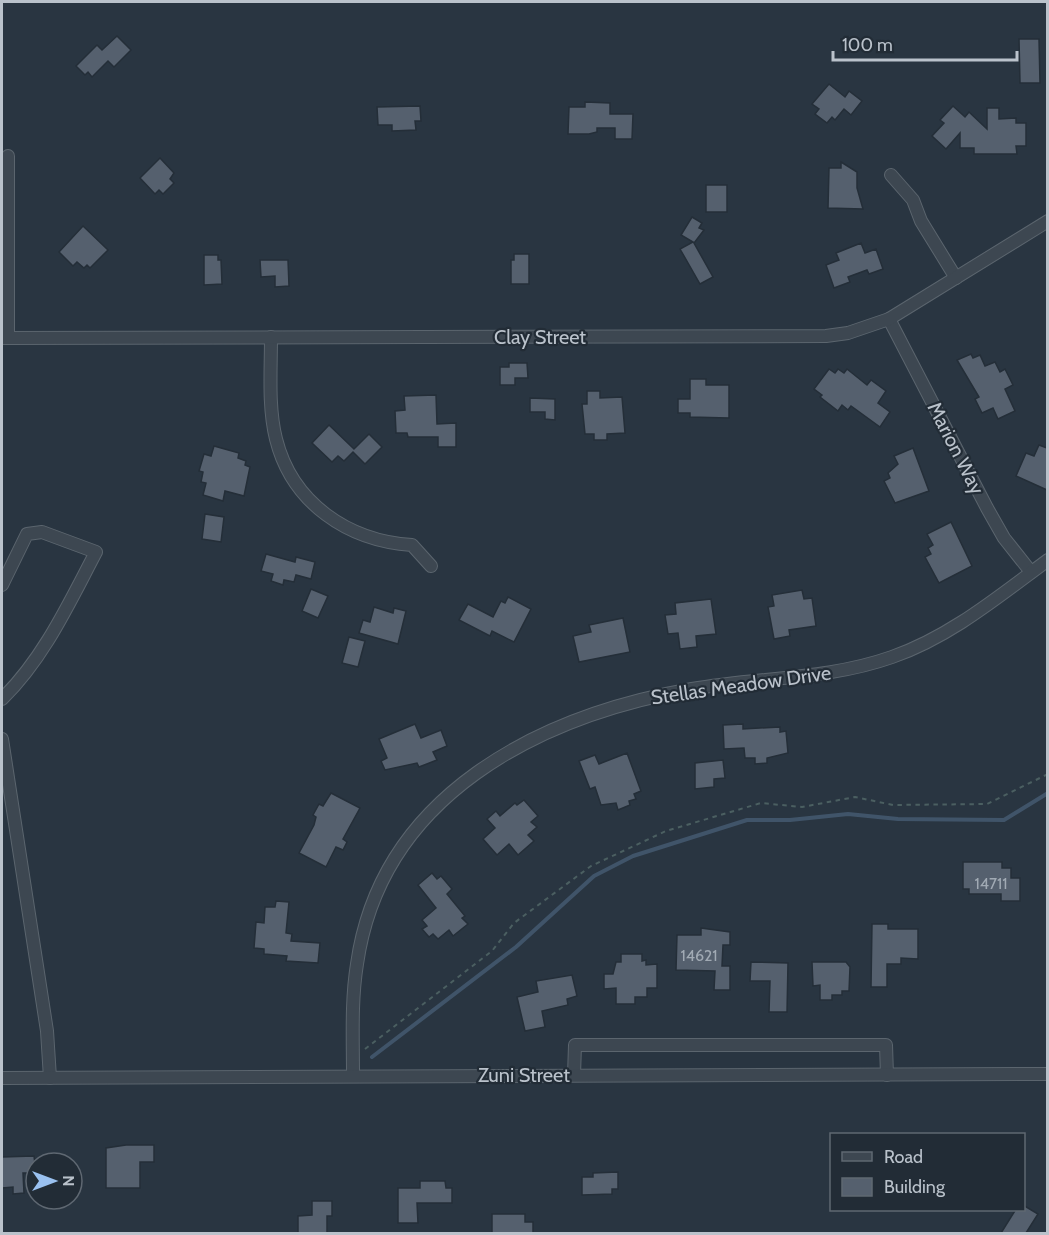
<svg xmlns="http://www.w3.org/2000/svg" width="1049" height="1235" font-family="Cabin,sans-serif">
	<rect width="100%" height="100%" fill="#293541"/>
	<g fill="none" stroke-linecap="round" stroke-linejoin="round">
		<path stroke="#405469" stroke-width="4" d="M372,1057l144,-110 78,-71 39,-20 114,-36h43l58,-6 50,5 106,1 44,-27"/>
	</g>
	<g fill="#55606e" stroke="#242e38" stroke-width="1.5">
		<path d="M117,36l14,14 -17,17 -6,-6 -16,16 -4,-5 -3,3 -9,-9 21,-21 5,5z"/>
		<path d="M1019,39h20l1,44h-20z"/>
		<path d="M829,84l16,13 4,-6 13,10 -11,14 -7,-6 -9,11 -3,-3 -5,6 -12,-9 4,-5 -7,-5z"/>
		<path d="M585,102l25,1v11h23l-1,25h-17v-11h-18v4l-8,2h-21l1,-27h16z"/>
		<path d="M420,106l1,15h-6l1,9 -24,1v-6h-14l-1,-18z"/>
		<path d="M953,106l12,11 4,-5 18,17v-21h12v11l17,-1v5h10v23h-10l1,8h-43v-6h-14v-15l-14,16 -14,-13 12,-13 -4,-3z"/>
		<path d="M160,158l14,15 -4,6 4,4 -11,11 -4,-4 -4,4 -15,-16z"/>
		<path d="M841,162l16,10v16l6,21 -35,-1 1,-40h12z"/>
		<rect x="706" y="185" width="21" height="27"/>
		<path d="M692,217l10,6 -3,5 5,2 -10,13 19,34 -13,7 -20,-35 13,-7 -12,-7z"/>
		<path d="M83,226l25,24 -18,18 -3,-3 -3,3 -7,-6 -4,4 -14,-14z"/>
		<path d="M861,243l4,10 11,-4 7,20 -14,5 -2,-4 -19,7 2,5 -16,6 -8,-23 13,-5 -3,-7z"/>
		<path d="M514,254h15v30h-18v-24h3z"/>
		<path d="M204,255h14v5h3l1,24 -18,1z"/>
		<path d="M260,260h28l1,26 -14,1v-11l-14,1z"/>
		<path d="M971,354l2,4 7,-3 5,11 10,-4 5,10 5,-3 8,16 -8,4 10,22 -17,8 -5,-11 -11,5 -7,-14 4,-2 -22,-37z"/>
		<path d="M509,363h18l1,15h-13v7h-15v-18h9z"/>
		<path d="M829,369l6,4 3,-4 6,4 3,-4 20,16 4,-5 15,11 -8,12 12,9 -10,15 -29,-21 -3,4 -6,-5 -4,6 -18,-14 2,-2 -8,-6z"/>
		<path d="M690,379h16v6h23v33l-39,-1v-4h-12v-14h12z"/>
		<path d="M587,391h13v7l22,-1 3,36 -18,1v6h-13v-6h-9l-3,-30h5z"/>
		<path d="M436,395l1,29 19,-1v24h-18v-10h-30l-1,-4h-11l-1,-22 10,-1 -1,-14z"/>
		<path d="M530,398l25,1v21l-10,-1v-7h-15z"/>
		<path d="M329,425l25,24 15,-15 13,13 -17,17 -12,-12 -9,9 -6,-5 -6,6 -20,-19z"/>
		<path d="M1039,445l8,3v42l-31,-14 10,-23 8,3z"/>
		<path d="M214,446l25,7 -1,5 8,3 -1,4 5,2 -6,29 -19,-5 -2,10 -20,-6 3,-12 -5,-1 2,-10 -4,-1 5,-17 7,2z"/>
		<path d="M913,448l16,43 -34,12 -11,-22 6,-3 -2,-5 10,-9 -4,-8z"/>
		<path d="M205,514l19,3 -3,25 -19,-3z"/>
		<path d="M951,522l21,44 -33,17 -14,-26 6,-3 -3,-6 5,-3 -6,-11z"/>
		<path d="M266,554l29,8 1,-5 19,5 -4,17 -15,-4 -2,7 -10,-2 -1,5 -12,-4 2,-7 -12,-3z"/>
		<path d="M311,589l17,7 -10,22 -16,-7z"/>
		<path d="M802,590l2,9 8,-1 4,28 -27,4 1,6 -16,3 -6,-32 6,-1 -2,-11z"/>
		<path d="M508,597l23,12 -17,33 -22,-11 -2,5 -31,-16 9,-16 25,13 8,-16 4,2z"/>
		<path d="M711,599l5,35 -20,2 1,11 -17,2 -2,-16 -10,1 -3,-19 11,-1 -1,-11z"/>
		<path d="M374,607l19,6 1,-5 12,3 -8,33 -39,-11 4,-13 7,2z"/>
		<path d="M623,618l7,34 -51,10 -6,-26 18,-4 -2,-7z"/>
		<path d="M349,637l16,4 -7,26 -16,-4z"/>
		<path d="M415,724l6,14 20,-8 6,16 -14,6 4,8 -18,7 -2,-4 -32,7 -4,-9 6,-3 -8,-19z"/>
		<path d="M743,724v5l37,-2v5l6,-1 2,22 -21,5v5l-12,1v-6h-10l-1,-10 -20,1 -1,-24z"/>
		<path d="M627,753l14,38 -7,3 2,5 -7,2 1,4 -12,5 -2,-7 -15,2 -6,-18 -5,2 -11,-28 16,-6 4,9z"/>
		<path d="M723,760l2,18 -11,1v8l-19,2v-26z"/>
		<path d="M331,793l29,15 -17,31 4,3 -4,8 -7,-3 -10,20 -27,-14 15,-28 2,-8 -3,-2 6,-11 4,2z"/>
		<path d="M524,800l14,16 -7,6 6,5 -9,8 6,6 -16,14 -9,-11 -12,11 -14,-16 12,-11 -8,-9 9,-8 4,5 15,-13 2,2z"/>
		<path d="M963,862h39v6h9v10h9v23h-19v-7h-32v-5h-6z"/>
		<path d="M432,873l5,6 4,-3 11,13 -5,5 18,22 -3,2 6,6 -15,12 -4,-6 -11,9 -5,-5 -4,3 -7,-8 5,-3 -5,-6 14,-12 -18,-23z"/>
		<path d="M276,901l13,1 -3,31 6,1 -1,7 29,2 -2,20 -32,-2 1,-5 -23,-2v-5l-10,-1 2,-26 8,1 1,-16h10z"/>
		<path d="M872,924h16v5h30v30l-17,-1v6h-14v23h-16z"/>
		<path d="M701,928l29,4v13h-7l-1,21h8v24h-16l1,-19 -39,-1 1,-35h24z"/>
		<path d="M621,954h21v7l4,-1v5l11,-1v24h-10v9h-12v7h-19v-16l-12,1v-15h9l3,-12h5z"/>
		<path d="M751,962l37,1 -1,49h-18l1,-31h-20z"/>
		<path d="M812,962h34l4,5 -1,24h-7v4h-10v5h-12v-15l-7,1z"/>
		<path d="M572,975l5,21 -10,3 1,6 -26,6 3,16 -20,4 -8,-34 21,-5 -2,-11z"/>
		<path d="M126,1145h28v17h-14v26h-34v-40z"/>
		<path d="M34,1156l2,17h-13l1,20 -11,1v-7l-11,1v-31z"/>
		<path d="M618,1172v17h-6v5l-30,1v-18h11v-4z"/>
		<path d="M420,1181h25l1,7h6v15h-35l1,20h-20v-35h22z"/>
		<path d="M312,1201h20v15h-5v17h-29v-17l14,-1z"/>
		<path d="M1023,1205l15,9 -12,19h-25l15,-24h7z"/>
		<path d="M492,1214h33v8h8v11h-41z"/>
	</g>
	<g fill="none" stroke-linecap="round" stroke-linejoin="round">
		<g stroke="#5b656e" stroke-width="14">
			<g id="minor">
				<path d="M8,156v182"/>
				<path d="M891,175l22,25 8,21 35,57"/>
				<path d="M889,319l98,189 17,30 27,34"/>
				<path d="M271,337c0,34 -3,70 5,102 16,64 72,102 136,106l19,21"/>
				<path d="M2,338l824,-2 22,-3 41,-14 159,-98"/>
				<path d="M2,585l25,-51 15,-2 54,20c-27,51 -52,106 -94,147"/>
				<path d="M2,739l45,292 3,47"/>
				<path d="M574,1075l1,-30h311l1,30"/>
				<path d="M353,1076c0,-37 -2,-75 4,-112 24,-169 182,-248 335,-275 67,-12 135,-9 200,-32 58,-20 107,-61 156,-97"/>
				<path d="M2,1078l1046,-4"/>
			</g>
		</g>
		<path stroke="#4b5f61" stroke-width="2" stroke-dasharray="4.5 4.5" stroke-linecap="butt" d="M365,1049l127,-98 22,-28 77,-57 75,-35 95,-28 41,4 53,-10 38,8 94,-1 61,-30"/>
		<use href="#minor" stroke="#3d4751" stroke-width="12"/>
	</g>
	<g text-anchor="middle" dominant-baseline="central" stroke-width="4.5" stroke-linejoin="round" paint-order="stroke">
		<g font-size="16" fill="#a1aab4">
			<text x="991" y="883">14711</text>
			<text x="699" y="955">14621</text>
		</g>
		<g font-size="20" fill="#bac2cb" stroke="#222c36">
			<text x="540" y="337">Clay Street</text>
			<text transform="translate(956 448) rotate(63)">Marion Way</text>
			<text transform="translate(741 685) rotate(-8)">Stellas Meadow Drive</text>
			<text x="524" y="1075">Zuni Street</text>
		</g>
	</g>
	<rect width="1049" height="1235" fill="none" stroke="#bac2cb" stroke-width="6"/>
	<rect x="830" y="1133" width="195" height="78" fill="#222c36" stroke="#5f6872" stroke-width="1.5"/>
	<rect x="842" y="1152" width="30" height="9" fill="#3d4751" stroke="#5f6872" stroke-width="1.5"/>
	<text x="884" y="1163" font-size="18" fill="#bac2cb">Road</text>
	<rect x="842" y="1178" width="30" height="18" fill="#55606e" stroke="#5f6872" stroke-width="1.5"/>
	<text x="884" y="1193" font-size="18" fill="#bac2cb">Building</text>
	<g transform="translate(54 1181) rotate(90)"><circle r="28" fill="#222c36" stroke="#5f6872" stroke-width="1.5"/>
	<path d="M0-4.5L10 22L0 15L-10 22Z" fill="#9ac1f0"/>
	<text y="-9" font-size="16" font-weight="bold" text-anchor="middle" fill="#bac2cb">N</text>
	</g>
	<path d="M833 51v9h184v-9" fill="none" stroke="#bac2cb" stroke-width="3"/>
	<text x="842" y="51" font-size="18" fill="#bac2cb" stroke="#222c36" stroke-width="4.5" paint-order="stroke">100 m</text>
</svg>
